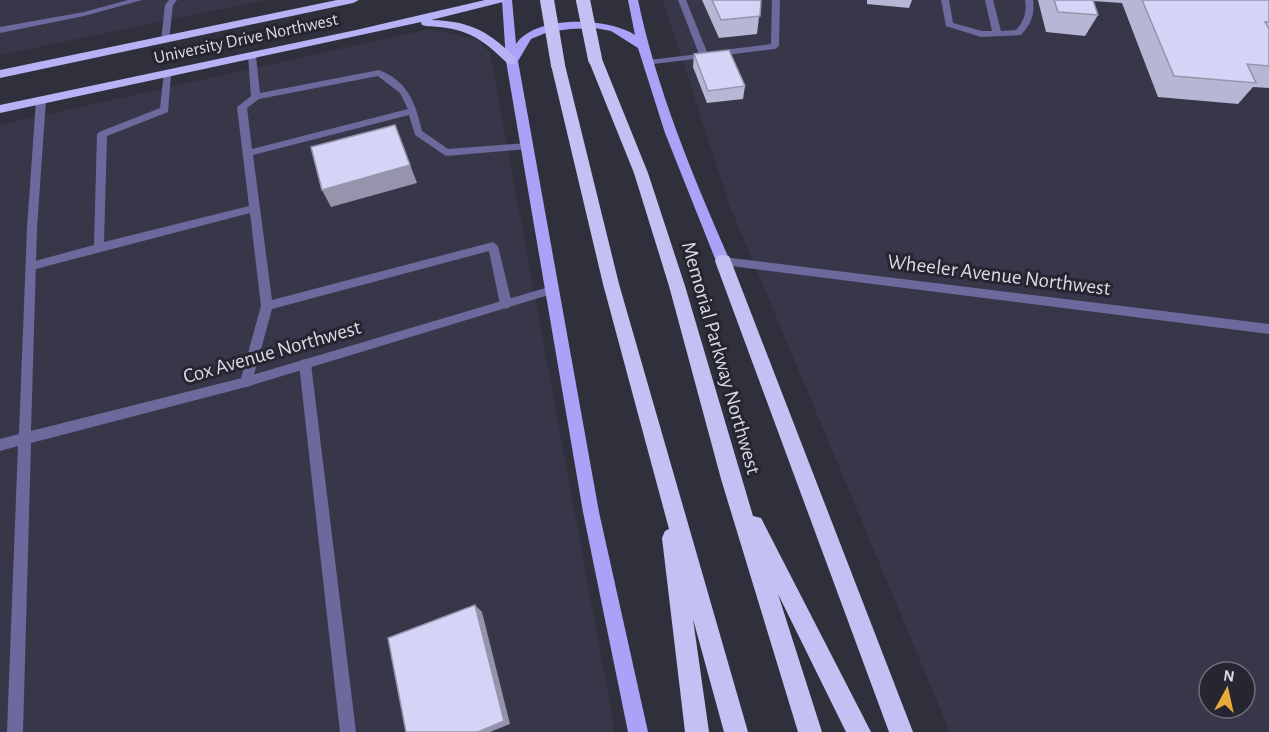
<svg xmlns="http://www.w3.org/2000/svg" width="1269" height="732" font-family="'Alegreya Sans',sans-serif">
	<rect width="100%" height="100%" fill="#30303c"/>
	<g fill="#38374a" fill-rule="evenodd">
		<path d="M0,0h266l-266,55z"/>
		<path d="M663,0h606v732h-319l-221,-528zM1209,672h36v36h-36z"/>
		<path d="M429,29l46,9 15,15 125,679h-615v-607z"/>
	</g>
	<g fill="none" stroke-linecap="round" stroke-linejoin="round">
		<g fill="#6d699d" fill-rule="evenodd">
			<path d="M128,0h14l-58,16 -84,17v-6l84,-15z"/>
			<path d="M169,0h8l-4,5 -4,35 -4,3 -4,-3 4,-35z"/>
			<path d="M678,0h8l21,52 64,-8 1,-44h8l-1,46 -4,3 -129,16 -1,-2 4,-3 50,-6z"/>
			<path d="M941,0h8l4,23 29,8h10l-7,-31h8l8,31 15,-1c8,-9 11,-18 9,-30h8c2,15 -2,24 -12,35l-40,2 -35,-11z"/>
			<path d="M252,53l4,3 4,37 119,-23c29,11 37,34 43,61l26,18 79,-6 5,3 -5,3 -81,7 -31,-21 -6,-20 -156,40 19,145 221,-58 5,4 14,58 -2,3 -4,2 -6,-5 -11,-53 -217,58 -20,73 -2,4 -4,1 -4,-1 -2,-4 21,-76 -11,-93 -218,57 -4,-1 -1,-3 1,-3 66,-18 3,-111 2,-2 61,-24 4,-36 3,-1 4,3 -3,38 -61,24 -3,106 145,-36 -12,-99 14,-11 -3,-40zM378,76l22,17 8,16 -156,40 -5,-41 12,-9z"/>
			<path d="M305,359l4,1 2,4 45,368h-16l-41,-368 2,-4z"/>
		</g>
		<g fill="#6d699d" fill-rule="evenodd">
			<path d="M41,97l5,3 -9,128 -6,203 215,-54 306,-91 6,4 -6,4 -306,93 -215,56 -8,289h-16l11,-286 -18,5v-12l19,-5 8,-206 9,-128z"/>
			<path d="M723,257l546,67v10l-546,-69 -5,-4z"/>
		</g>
		<path fill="#a9a2f7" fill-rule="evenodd" d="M502,0h10l4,44c19,-29 92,-27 119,-9l-7,-35h10c19,91 55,176 92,261l-7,5 -7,-5 -51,-128 -27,-85 -27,-17 -16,-3 -25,1 -22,3 -17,7 -13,22 81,451 49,220h-20l-45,-220 -77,-451z"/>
		<g fill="#b6b2f6" fill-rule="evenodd">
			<path d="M337,0h22l-6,3 -353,75v-8z"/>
			<path d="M485,0h20l-2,2 -72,18c39,1 57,11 85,38v6h-8c-28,-28 -43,-36 -82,-38l-4,-1 -1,-3 -421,91v-8l356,-75z"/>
		</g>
		<g fill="#c3c1f4" fill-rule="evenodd">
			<path d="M595,55l7,4 46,114 37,113 68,230 8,2 110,214h-25l-68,-138 44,138h-24l-77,-253 -52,-193 -35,-113 -46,-114z"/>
			<path d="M558,61l7,4 54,219 129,448h-24l-31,-113 16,113h-24l-23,-194 3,-7 4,-2 -66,-245 -52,-219z"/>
			<path d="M723,255l6,1 2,5 182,471h-24l-174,-471 2,-5z"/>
		</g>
		<g stroke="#c3c1f4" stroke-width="14">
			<path d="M547,0l11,65"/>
			<path d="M583,0l12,59"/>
		</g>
	</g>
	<g fill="#b7b6d4">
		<path d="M702,0h59l-4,34 -38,4z"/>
		<path d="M867,0h45l-3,8 -42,-4z"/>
		<path d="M1038,0h231v88l-16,-1 -15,17 -80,-7 -36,-94 -29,-2 5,14 -13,21 -39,-4z"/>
		<path d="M694,54l51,32 -2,13 -36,4 -14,-36z"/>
	</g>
	<g fill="#9594ac">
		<path d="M395,125l22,58 -86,24 -9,-17z"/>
		<path d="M475,605l7,7 28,112 -20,8h-12z"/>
	</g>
	<g fill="#d5d4f6" stroke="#9594ac" stroke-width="1.5">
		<path d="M712,0h49l-1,16 -39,4z"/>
		<path d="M1054,0h39l5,15 -40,-3z"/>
		<path d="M1142,0h127v22h-4l4,7v37l-22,-2 9,19 -82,-7z"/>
		<path d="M729,50l16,36 -37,5 -14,-37z"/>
		<path d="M395,125l15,40 -88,25 -11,-43z"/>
		<path d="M475,605l29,116 -26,11h-72l-18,-94z"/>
	</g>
	<g text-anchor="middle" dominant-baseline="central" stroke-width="6" stroke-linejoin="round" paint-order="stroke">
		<g font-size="18" fill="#dadae2" stroke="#262632">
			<text transform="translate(246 39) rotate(-12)">University Drive Northwest</text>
		</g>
		<g font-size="21" fill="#dadae2" stroke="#262632">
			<text transform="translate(999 275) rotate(7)">Wheeler Avenue Northwest</text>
			<text transform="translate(272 352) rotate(-16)">Cox Avenue Northwest</text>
			<text transform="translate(721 358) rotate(74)">Memorial Parkway Northwest</text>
		</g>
	</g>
	<g transform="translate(1227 690) rotate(8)"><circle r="28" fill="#262632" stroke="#6e6e78" stroke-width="1.5"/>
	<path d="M0-4.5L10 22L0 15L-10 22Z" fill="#eaaa39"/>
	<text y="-9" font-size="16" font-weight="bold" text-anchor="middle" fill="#dadae2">N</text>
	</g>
</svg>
